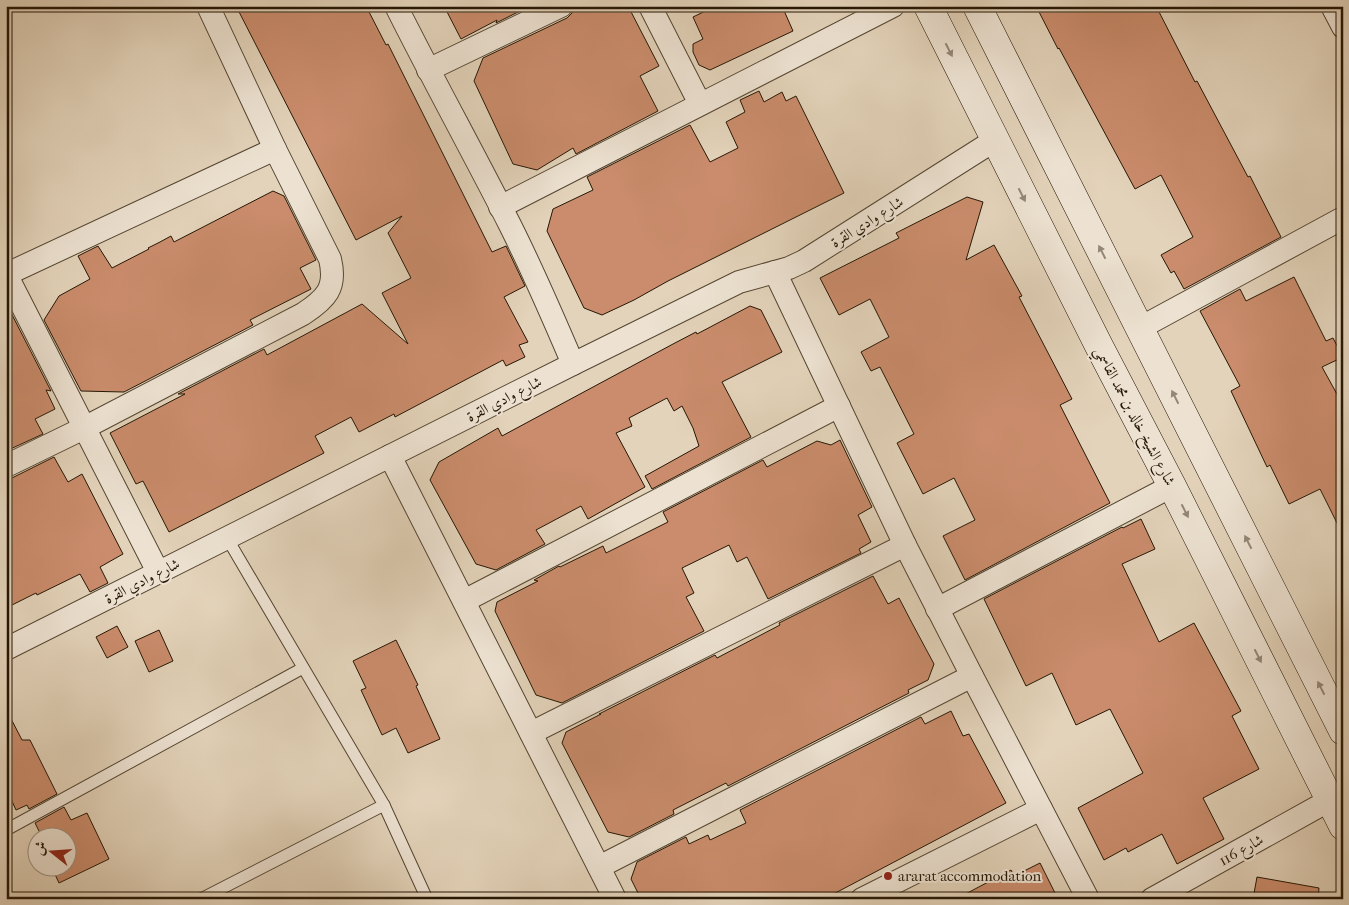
<svg xmlns="http://www.w3.org/2000/svg" width="1349" height="905" font-family="'IM FELL French Canon',Amiri,serif">
	<rect width="100%" height="100%" fill="#e3d3ba"/>
	<filter id="stains"><feTurbulence type="fractalNoise" baseFrequency=".004" numOctaves="4"/><feColorMatrix values="0 0 0 0 .2 0 0 0 0 .09 0 0 0 0 .02 0 0 0 .5 -.17"/></filter>
	<radialGradient id="worn" r=".72"><stop offset=".6" stop-color="#630" stop-opacity="0"/><stop offset="1" stop-color="#630" stop-opacity=".3"/></radialGradient>
	<g fill="#ca8c6c" stroke="#251705">
		<path d="M236,6h130l20,39 2,-1 104,208 14,-6 1,2 18,38 -21,11 24,45 -9,3 6,12 -19,9 -3,-6 -108,57 -1,-3 -35,18 -8,-15 -36,19 9,17 -155,79 -26,-51 -7,3 -26,-51 75,-39h-7l86,-45 3,6 95,-51 46,40 -26,-51 29,-15 -23,-45 14,-17 -46,24z"/>
		<path d="M444,6h86l-34,17 1,-3 -36,19z"/>
		<path d="M574,6h54l31,60 -19,10 18,35 -82,43 -3,-6 -36,22 -24,-6 -39,-83 9,-23 84,-40 5,-5z"/>
		<path d="M716,6h66l11,25 -83,39 -11,-5 -6,-13v-8l10,-5 -10,-22z"/>
		<path d="M1036,6h120l39,76 2,-1 51,96 2,-1 31,61 -97,52 -10,-18 -3,2 -10,-18 32,-18 -32,-62 -26,14 -76,-141 -1,1z"/>
		<path d="M759,91l5,11 18,-10 4,9 10,-5 48,97 -176,88 -34,19 -32,15 -18,-7 -37,-77 6,-22 40,-19 -6,-13 103,-52 20,37 28,-14 -12,-26 19,-10 -5,-12z"/>
		<path d="M273,191l11,5 32,64 -16,8 11,21 -61,31 3,5 -129,67 -43,-1 -37,-71 15,-24 31,-17 -12,-23 20,-10 14,22 37,-19 -1,-1 12,-6 11,-6 3,6z"/>
		<path d="M967,197l16,5 -17,58 28,-15 28,51 -3,1 53,102 -12,6 50,98 -145,77 -22,-44 32,-16 -21,-42 -31,16 -26,-51 17,-9 -34,-67 -9,4 -10,-19 28,-15 -19,-38 -31,16 -19,-37 79,-40 -3,-5z"/>
		<path d="M1294,277l32,64 7,-3 10,19 -21,10 21,38v130l-23,-46 -31,15 -19,-39 -3,2 -36,-76 9,-5 -40,-75 40,-22 6,12z"/>
		<path d="M6,303l45,88 -5,-1 9,19 -20,10 8,15 -37,17z"/>
		<path d="M750,306l11,4 21,42 -60,30 29,55 -99,52 -7,-13 54,-30 -6,-18 -11,-22 -8,5 -7,-13 -38,20 3,8 -16,7 29,54 -57,32 -7,-13 -45,24 9,14 -49,26 -20,-6 -46,-84 9,-18 59,-34 4,8 171,-92 23,-12 1,2z"/>
		<path d="M840,440l32,67 -14,8 13,27 -12,7 2,4 -93,46 -21,-42 -10,5 -8,-17 -47,23 12,25 -8,4 18,34 -142,72 -26,-8 -41,-84 2,-9 41,-21 -4,-1 25,-14 1,1 43,-21 3,7 62,-31 -5,-10 100,-52 4,7 50,-26 14,4z"/>
		<path d="M54,457l14,25 14,-8 41,80 -23,13 8,16 -18,9 -10,-18 -43,21 -1,-2 -30,15v-129l6,-1z"/>
		<path d="M1141,519l14,30 -33,15 37,78 35,-19 47,88 -9,5 27,53 -56,29 21,41 -47,25 -15,-30 -34,18 -2,-4 -22,12 -26,-52 65,-35 -33,-64 -34,16 -24,-52 -26,13 -42,-87 138,-72 1,1z"/>
		<path d="M873,576l15,28 11,-6 13,25 22,41 -6,16 -20,10 1,3 -181,93 -2,-3 -53,27 1,4 -45,23 -21,-5 -46,-89 4,-11 35,-18h-2l116,-59 2,3 63,-33 -1,-2z"/>
		<path d="M117,626l11,21 -21,11 -11,-21z"/>
		<path d="M159,630l14,31 -24,11 -14,-31z"/>
		<path d="M396,640l22,45 -2,1 24,53 -32,14 -12,-25 -14,7 -21,-45 5,-2 -13,-27z"/>
		<path d="M6,709l16,31h8l27,54 -28,15 -2,-4 -11,5 -10,-22z"/>
		<path d="M951,711l12,25 6,-2 37,69 -182,96h-183l-10,-20 6,-17 49,-25 3,7 19,-9 2,5 36,-17 -6,-13 181,-93 4,7z"/>
		<path d="M64,807l7,13 16,-7 22,46 -50,24 -7,-15h16v-30l-32,-1 5,-2 -6,-12z"/>
		<path d="M1040,863l18,36h-102l55,-29 3,6z"/>
		<path d="M1257,877l62,11 -1,11h-65z"/>
	</g>
	<g fill="none" stroke-linecap="round" stroke-linejoin="round">
		<g stroke="#544632" stroke-width="13">
			<g id="lane">
				<path d="M227,538l157,267 43,94"/>
				<path d="M6,830l297,-162"/>
				<path d="M201,899l183,-94"/>
			</g>
		</g>
		<g stroke="#544632" stroke-width="24">
			<g id="street">
				<path d="M396,6c37,74 77,146 114,219 23,46 43,92 63,139"/>
				<path d="M650,6l50,98"/>
				<path d="M1332,6l11,21"/>
				<path d="M428,70l133,-64"/>
				<path d="M500,207l393,-201"/>
				<path d="M775,272l130,273 67,131 116,223"/>
				<path d="M6,274l152,298"/>
				<path d="M7,274l268,-125"/>
				<path d="M1140,328l203,-110"/>
				<path d="M390,456l225,443"/>
				<path d="M6,466l78,-38 219,-114c23,-15 34,-26 27,-55l-55,-110 -67,-143"/>
				<path d="M464,601l375,-195"/>
				<path d="M937,609l235,-123"/>
				<path d="M6,649l567,-285 166,-82 50,-14 15,-7 191,-121"/>
				<path d="M531,733l374,-188"/>
				<path d="M599,867l373,-191"/>
				<path d="M862,899l179,-90"/>
				<path d="M1152,899l178,-99"/>
			</g>
		</g>
		<g stroke="#251705" stroke-width="29">
			<g id="secondary">
				<path d="M928,6l171,340 73,140 171,340"/>
				<path d="M977,6l366,725"/>
			</g>
		</g>
		<use href="#lane" stroke="#ede2d2" stroke-width="11"/>
		<use href="#street" stroke="#ede2d2" stroke-width="22"/>
		<use href="#secondary" stroke="#ede2d2" stroke-width="28"/>
	</g>
	<defs><path id="oneway-solid" d="M-6-.8H1V-3.2L6.5 0L1 3.2V.8H-6Z" transform="scale(1.25)"/></defs>
	<g fill="#938776">
		<use href="#oneway-solid" transform="translate(949 50) rotate(63)"/>
		<use href="#oneway-solid" transform="translate(1022 195) rotate(63)"/>
		<use href="#oneway-solid" transform="translate(1102 252) rotate(-117)"/>
		<use href="#oneway-solid" transform="translate(1175 397) rotate(-117)"/>
		<use href="#oneway-solid" transform="translate(1185 511) rotate(63)"/>
		<use href="#oneway-solid" transform="translate(1248 542) rotate(-117)"/>
		<use href="#oneway-solid" transform="translate(1258 656) rotate(63)"/>
		<use href="#oneway-solid" transform="translate(1321 688) rotate(-117)"/>
	</g>
	<circle fill="#8f2418" stroke="#ede2d2" stroke-width="2" cx="888" cy="876" r="5"/>
	<g text-anchor="middle" dominant-baseline="central" stroke-width="4" stroke-linejoin="round" paint-order="stroke">
		<g font-size="15" fill="#251705" stroke="#ede2d2">
			<text transform="translate(867 222) rotate(-32)">شارع وادي القرة</text>
			<text transform="translate(504 399) rotate(-27)">شارع وادي القرة</text>
			<text transform="translate(1135 416) rotate(62)">شارع الشيخ خالد بن محمد القاسمي</text>
			<text transform="translate(142 581) rotate(-27)">شارع وادي القرة</text>
			<text transform="translate(1241 850) rotate(-29)">شارع 116</text>
		</g>
		<g font-size="15" fill="#251705" stroke="#ede2d2" text-anchor="start">
			<text x="898" y="876">ararat accommodation</text>
		</g>
	</g>
	<rect width="1349" height="905" fill="none" stroke="#e3d3ba" stroke-width="25"/>
	<rect x="8" y="8" width="1334" height="890" fill="none" stroke="#251705" stroke-width="2.5"/>
	<rect x="12" y="12" width="1324" height="880" fill="none" stroke="#251705"/>
	<g transform="translate(52 852) rotate(287)"><circle r="24" fill="#ede2d2" stroke="#9d9180"/>
	<path d="M0-4L9 19L0 12L-9 19Z" fill="#8f2418"/>
	<text y="-8" font-size="14" font-weight="bold" text-anchor="middle" fill="#251705">ش</text>
	</g>
	<rect width="100%" height="100%" filter="url(#stains)"/>
	<rect width="100%" height="100%" fill="url(#worn)"/>
</svg>
